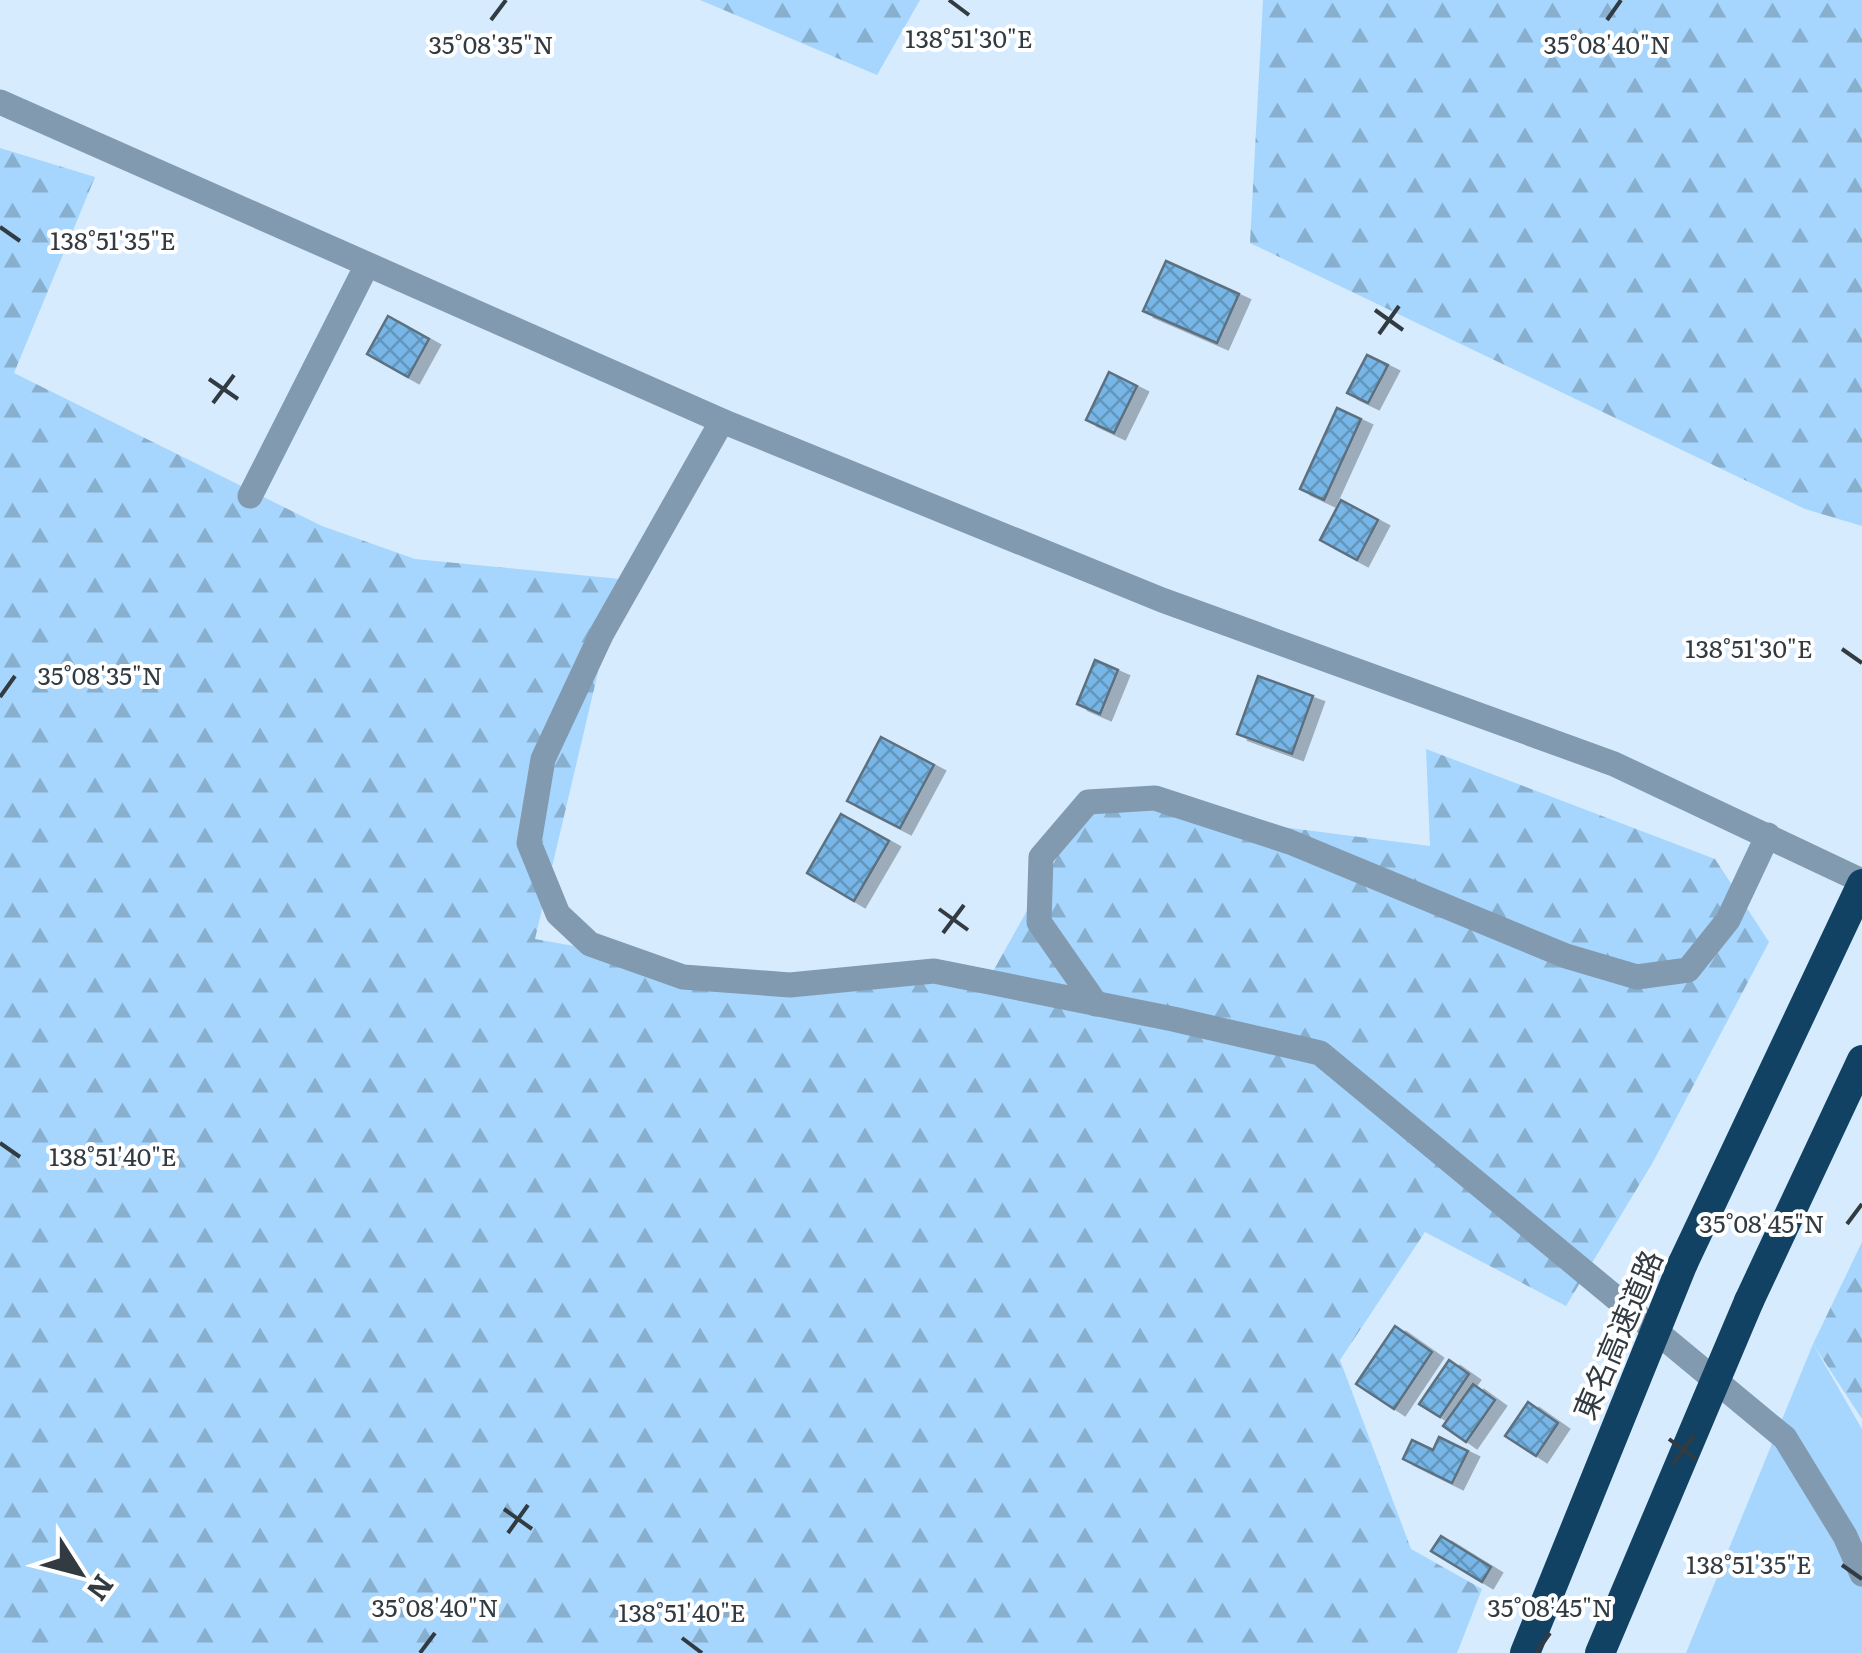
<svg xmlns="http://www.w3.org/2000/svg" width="1862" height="1653" font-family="Literata,'Noto Sans JP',serif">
	<defs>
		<pattern id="forest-firs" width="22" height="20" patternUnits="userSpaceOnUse" patternTransform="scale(2.5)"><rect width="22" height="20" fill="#a6d6fd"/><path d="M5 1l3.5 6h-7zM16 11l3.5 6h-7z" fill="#88afce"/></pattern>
		<pattern id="building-cross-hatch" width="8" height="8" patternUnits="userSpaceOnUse" patternTransform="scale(2.5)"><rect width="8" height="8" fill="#77b6e6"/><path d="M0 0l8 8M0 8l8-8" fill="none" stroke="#6295bc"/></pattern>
		<filter id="shadow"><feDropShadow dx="11" dy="6" stdDeviation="0" flood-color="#0004"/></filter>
	</defs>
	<rect width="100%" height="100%" fill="#d6ebfd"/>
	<path fill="#a6d6fd" d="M1813,1344l49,85v224h-176z"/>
	<g fill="url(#forest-firs)">
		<path d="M700,0h220l-43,75z"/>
		<path d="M1263,0h599v526l-57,-17 -555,-266z"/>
		<path d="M0,148l95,29 -81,196 308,153 93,33 205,20 -85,360 255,46 197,-3 101,-180 342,44 -4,-97 289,110 54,83 -116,220 -87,144 -141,-74 -85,128 71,189 71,40 -25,64h-1457z"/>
		<path d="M1862,1242v177l-49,-75z"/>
	</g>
	<g fill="url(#building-cross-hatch)" stroke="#5d707f" stroke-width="2.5" filter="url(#shadow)">
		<path d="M1166,261l73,33 -22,49 -74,-32z"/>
		<path d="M388,316l41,23 -21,38 -41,-23z"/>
		<path d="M1367,355l21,10 -20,38 -21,-10z"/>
		<path d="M1109,372l28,14 -23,47 -28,-13z"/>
		<path d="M1337,408l24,11 -37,81 -24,-11z"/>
		<path d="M1341,500l37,20 -21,40 -37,-20z"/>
		<path d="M1095,660l23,10 -18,44 -23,-10z"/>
		<path d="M1258,676l55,20 -21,58 -55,-20z"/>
		<path d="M881,737l53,28 -34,63 -53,-27z"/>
		<path d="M841,814l48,27 -35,60 -47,-28z"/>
		<path d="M1395,1326l37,26 -38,57 -38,-25z"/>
		<path d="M1449,1360l20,14 -29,43 -21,-13z"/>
		<path d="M1473,1384l22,16 -29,42 -23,-16z"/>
		<path d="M1528,1402l30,21 -22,33 -31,-20z"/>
		<path d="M1439,1437l29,14 -16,32 -49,-24 9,-19 21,10z"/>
		<path d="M1441,1536l50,31 -9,15 -51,-31z"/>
	</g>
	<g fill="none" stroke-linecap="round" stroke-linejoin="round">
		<g stroke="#819ab0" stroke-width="25">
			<path d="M0,102l722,319 440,179 452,164 248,117"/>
			<path d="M722,421l-120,212 -59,126 -14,84 29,71 32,30 93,33 107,8 144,-14 239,48 147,34 465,385 60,98 17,38"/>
			<path d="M250,496l117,-231"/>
			<path d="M1096,1004l-57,-82 2,-65 47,-55 67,-4 135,44 276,114 71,21 51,-7 40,-50 40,-85"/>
		</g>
		<g stroke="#114263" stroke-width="30">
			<path d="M1683,1263l179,-379"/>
			<path d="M1749,1301l113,-241"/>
		</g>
		<g stroke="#114263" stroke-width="30">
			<path d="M1525,1653l158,-390"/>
			<path d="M1600,1653l149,-352"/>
		</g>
	</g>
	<path fill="none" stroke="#323b42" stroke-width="4" d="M949,0l20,15M491,20l15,-20M1607,20l14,-20M0,227l20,14M1375,310l28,20M1379,334l20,-28M209,379l29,20M213,403l21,-28M1842,649l20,14M0,697l15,-21M939,909l29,21M943,933l21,-28M0,1143l20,14M1847,1224l15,-20M1669,1439l28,21M1673,1464l21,-29M504,1509l28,20M508,1533l20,-28M1842,1565l20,14M682,1638l20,15M420,1653l15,-20M1536,1653l14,-20"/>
	<g text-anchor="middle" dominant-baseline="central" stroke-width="8" stroke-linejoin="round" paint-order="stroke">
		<g font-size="30" fill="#323b42" stroke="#fff">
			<text transform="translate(1616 1334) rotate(-67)">東名高速道路</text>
		</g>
	</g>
	<g font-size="25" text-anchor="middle" fill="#323b42" stroke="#fff" stroke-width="8" stroke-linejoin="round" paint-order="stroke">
		<text x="969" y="48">138°51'30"E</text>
		<text x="491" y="54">35°08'35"N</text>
		<text x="1607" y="54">35°08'40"N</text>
		<text x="113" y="250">138°51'35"E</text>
		<text x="1749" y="658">138°51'30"E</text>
		<text x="100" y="685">35°08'35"N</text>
		<text x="113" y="1166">138°51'40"E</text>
		<text x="1762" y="1233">35°08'45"N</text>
		<text x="1749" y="1574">138°51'35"E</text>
		<text x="435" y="1617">35°08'40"N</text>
		<text x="1550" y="1617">35°08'45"N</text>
		<text x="682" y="1622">138°51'40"E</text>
	</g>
	<g transform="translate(80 1573) rotate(126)" stroke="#ffffff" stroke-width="8" paint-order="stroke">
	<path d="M0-8L18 38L0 25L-18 38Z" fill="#323b42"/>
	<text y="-15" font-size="28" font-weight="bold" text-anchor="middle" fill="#323b42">N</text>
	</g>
</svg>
